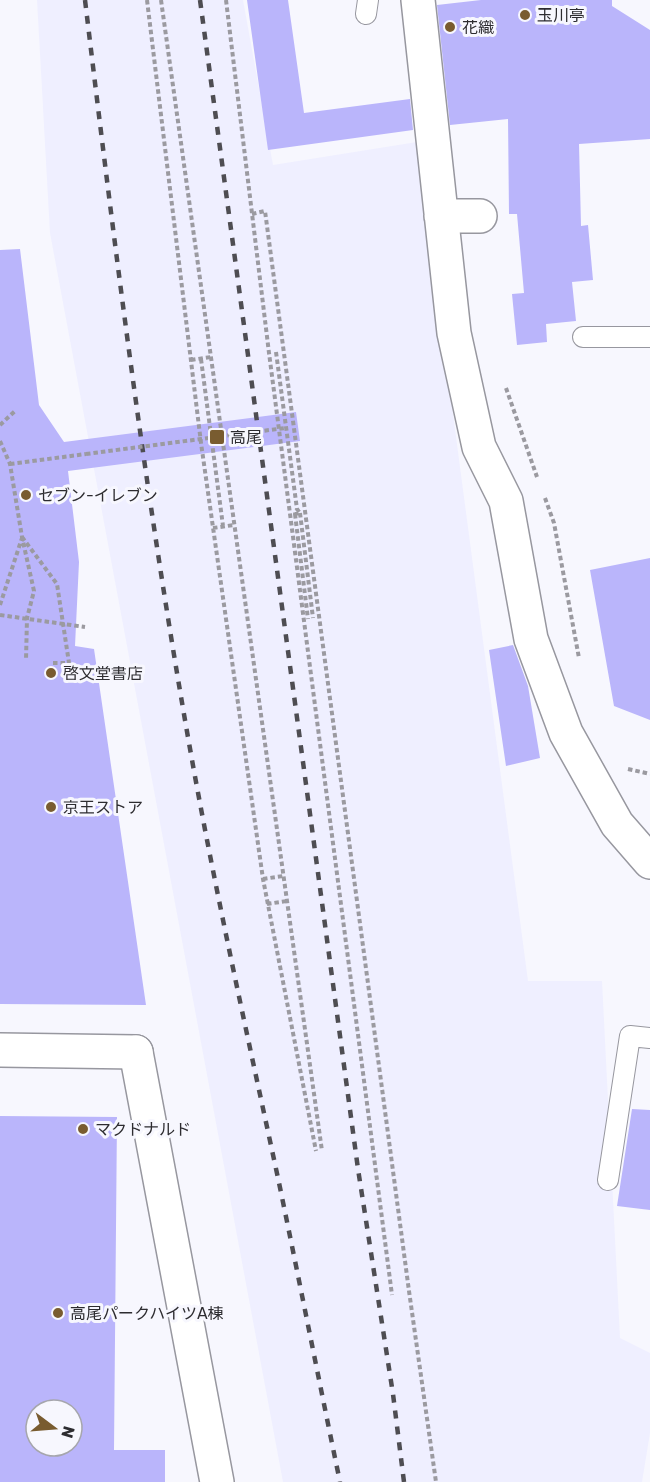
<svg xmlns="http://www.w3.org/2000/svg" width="650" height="1482" font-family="Rubik,'Noto Sans JP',sans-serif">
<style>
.built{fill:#efefff}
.building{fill:#bab5fb;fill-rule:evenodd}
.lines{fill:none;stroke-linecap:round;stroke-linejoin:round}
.lane-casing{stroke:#97979f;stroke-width:22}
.street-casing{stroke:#97979f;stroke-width:36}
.secondary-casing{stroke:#97979f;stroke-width:36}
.path{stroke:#9b9aa0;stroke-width:4;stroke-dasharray:4.5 3;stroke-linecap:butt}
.lane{stroke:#fff;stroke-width:20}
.street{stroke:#fff;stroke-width:33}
.secondary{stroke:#fff;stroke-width:33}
.rail{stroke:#4e4d52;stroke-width:4.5;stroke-dasharray:8 8;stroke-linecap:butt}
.path-bridge{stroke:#9b9aa0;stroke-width:4;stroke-dasharray:4.5 3;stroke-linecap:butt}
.poi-dot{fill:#795c30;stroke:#f7f7fe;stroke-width:2}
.labels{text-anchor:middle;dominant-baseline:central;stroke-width:6;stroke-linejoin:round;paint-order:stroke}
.poi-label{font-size:16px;fill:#2d2c30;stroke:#f7f7fe;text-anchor:start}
</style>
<rect width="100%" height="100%" fill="#f7f7fe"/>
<path class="built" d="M37,0H243L273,165L417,142L528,981H602L620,1338L650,1353V1433L642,1482H283L50,233Z"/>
<path class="building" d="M247,0H288L304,113L410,99L413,130L268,150Z
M481,0H612V6L650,30V139L579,144L581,226L588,225L593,280L572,282L576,321L546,324L547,342L517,345L512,294L524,293L517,214H509L508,119L450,125L437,5Z
M20,249L39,405L64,442L296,412L300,441L68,471L79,562L75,646L94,649L146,1005L0,1004V250Z
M650,558V720L614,706L590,570Z
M513,645L528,686L540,758L506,766L489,650Z
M632,1109L650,1110V1210L617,1206Z
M0,1116L117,1117L114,1450H165V1482H0ZM36,1410H72V1446H36Z"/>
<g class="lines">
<g class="lane-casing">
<path id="lane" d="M366,14L368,0
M583,337H650
M608,1180L630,1036L650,1038"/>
</g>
<g class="street-casing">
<path id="street" d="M418,0L454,333L479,447L506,501L531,639L566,733L617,824L650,862
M441,216H480
M136,1052L217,1482"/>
</g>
<g class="secondary-casing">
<path id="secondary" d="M0,1050L136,1052"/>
</g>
<path class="path" d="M147,0L201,443L263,879L316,1151
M161,0L322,1151
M226,0L269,353L392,1295
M252,214L265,211L409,1291L436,1482
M276,352L297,509L300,513L295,514L297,509
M201,359L223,526
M191,360L211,357
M506,388L537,477
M0,425L15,411
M0,441L10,464L22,537L34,591L27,618L26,660
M10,464L86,454
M545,498L554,523L579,658
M300,513L313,618
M295,514L308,619
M213,528L234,525
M0,605L22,538
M0,615L85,627
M628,769L650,774
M263,879L283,876
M267,904L287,901"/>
<use href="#lane" class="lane"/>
<use href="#street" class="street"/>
<use href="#secondary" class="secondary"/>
<path class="rail" d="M85,0C116,258 148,516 194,771C219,908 249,1043 278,1178C299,1279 319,1381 340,1482
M200,0L358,1169L393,1394L404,1482"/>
<path class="path-bridge" d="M86,454L285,428
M22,537L57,584L69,663H52"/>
</g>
<g class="poi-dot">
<circle cx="525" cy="15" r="6"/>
<circle cx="450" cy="27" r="6"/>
<rect x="209" y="429" width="16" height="16" rx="3"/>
<circle cx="26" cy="495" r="6"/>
<circle cx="51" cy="673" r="6"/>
<circle cx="51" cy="807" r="6"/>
<circle cx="83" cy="1129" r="6"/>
<circle cx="58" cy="1313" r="6"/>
</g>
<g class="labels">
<g class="poi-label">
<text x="537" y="15">玉川亭</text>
<text x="462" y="27">花織</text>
<text x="230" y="437">高尾</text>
<text x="38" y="495">セブン-イレブン</text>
<text x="63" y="673">啓文堂書店</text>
<text x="63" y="807">京王ストア</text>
<text x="95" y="1129">マクドナルド</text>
<text x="70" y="1313">高尾パークハイツA棟</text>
</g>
</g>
<g transform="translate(54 1428) rotate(106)"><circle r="28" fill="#f7f7fe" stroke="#a6a6ac" stroke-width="1.5"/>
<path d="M0-4.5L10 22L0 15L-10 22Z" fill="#795c30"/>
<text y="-9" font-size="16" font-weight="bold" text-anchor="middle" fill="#2d2c30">N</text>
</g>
</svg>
